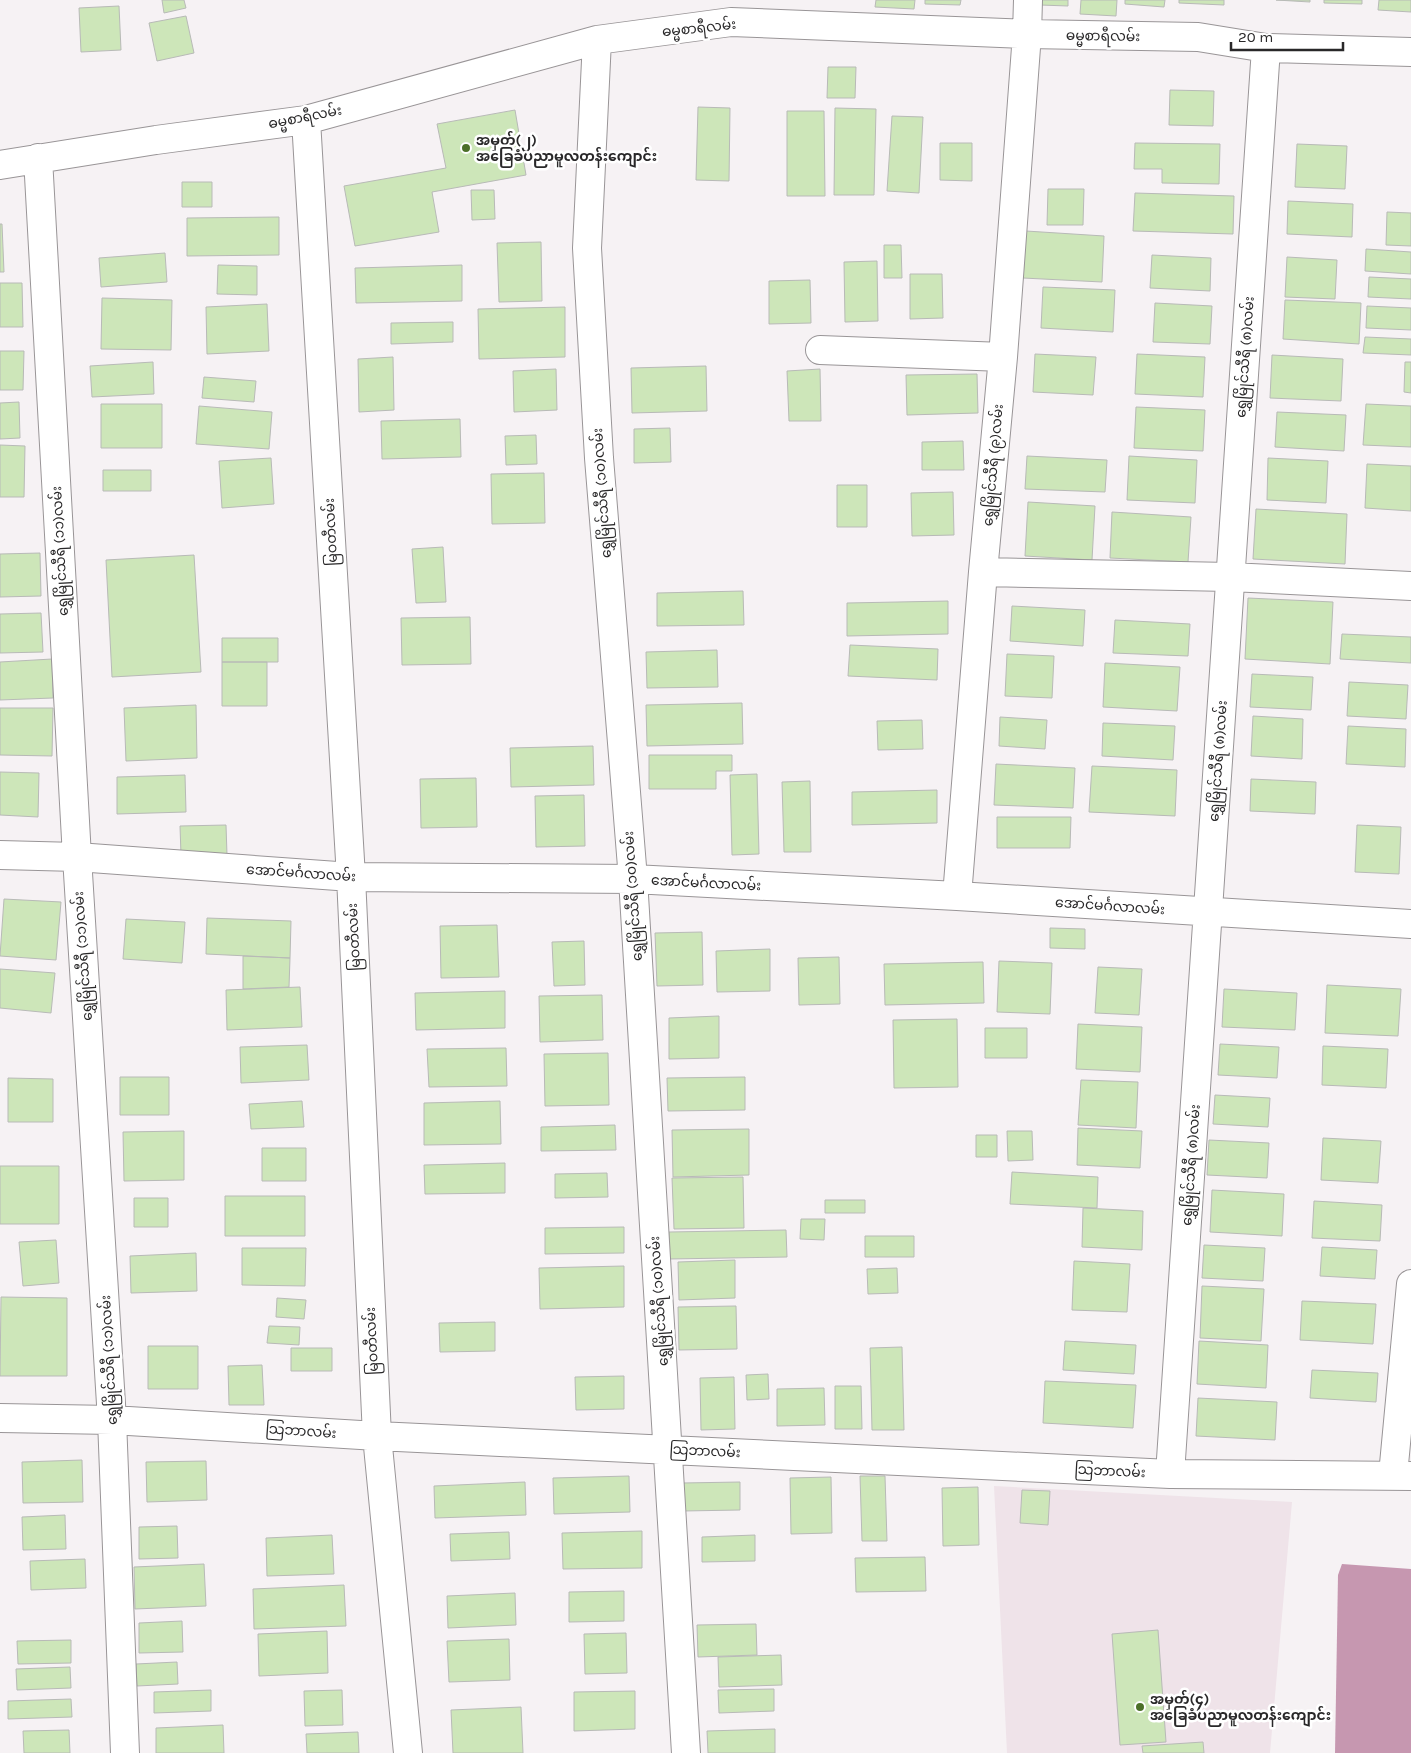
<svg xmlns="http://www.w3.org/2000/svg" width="1411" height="1753" font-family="Karla,'Noto Sans Myanmar',sans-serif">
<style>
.built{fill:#efe3e9}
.water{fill:#c697b0}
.building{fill:#cde6b9;stroke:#b8bab7}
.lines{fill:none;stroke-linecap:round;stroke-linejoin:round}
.minor-casing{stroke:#999597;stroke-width:30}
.minor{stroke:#fff;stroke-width:28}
.poi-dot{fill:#4c7029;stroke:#fff;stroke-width:2}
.labels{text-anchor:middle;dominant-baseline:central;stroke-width:5;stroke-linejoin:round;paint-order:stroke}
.street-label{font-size:14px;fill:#292829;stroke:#fff}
.poi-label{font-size:14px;font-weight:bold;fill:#292829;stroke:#fff;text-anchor:start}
</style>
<rect width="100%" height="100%" fill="#f6f2f4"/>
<path class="built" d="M994,1486L1292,1502L1270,1753H1007Z"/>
<path class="water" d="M1342,1564L1411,1569V1753H1335L1338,1575Z"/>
<path class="building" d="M162,0H184L186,8L164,13Z
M876,0H915L914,9L875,7Z
M925,0H961L960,5L925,4Z
M1041,0H1068V6L1040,5Z
M1081,0H1117L1116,16L1080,14Z
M1125,0H1165L1164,7L1125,4Z
M1179,0H1224V5L1179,3Z
M1276,0H1310V2Z
M1324,0H1362V4L1324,3Z
M1379,0H1411V12L1378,10Z
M119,6L121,50L81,52L79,8Z
M186,16L194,53L157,61L149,23Z
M828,67H856L855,98H827Z
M1170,90L1214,91L1213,126L1169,125Z
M698,107L730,108L729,181L696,180Z
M835,108L876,109L874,195H834Z
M515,110L526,175L432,192L439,232L355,246L344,186L446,168L437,124Z
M787,111H824L825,196H787Z
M892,116L923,117L919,193L887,191Z
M940,143H972V181L940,180Z
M1135,143L1220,144L1219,184L1162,183V169H1134Z
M1297,144L1347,146L1345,189L1295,187Z
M182,182H212V207H182Z
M1048,189H1084L1083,225H1047Z
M471,190H494L495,219L472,220Z
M1135,193L1234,196L1233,234L1133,231Z
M1288,201L1353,204L1352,237L1287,234Z
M1387,212L1411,213V246L1386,245Z
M279,217V255L187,256V218Z
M0,224H2L4,272H0Z
M1026,231L1104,236L1102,282L1023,278Z
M541,242L542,301L499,302L497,243Z
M884,245H901L902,278H884Z
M1366,249L1411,252V274L1365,271Z
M165,253L167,282L101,287L99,258Z
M1152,255L1211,258L1210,291L1150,288Z
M1287,257L1337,260L1335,299L1285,297Z
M877,261L878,321L845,322L844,262Z
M218,265L257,266V295L217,294Z
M462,265V301L356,303L355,268Z
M910,274H942L943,318L910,319Z
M1369,277L1411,279V299L1368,297Z
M810,280L811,323L769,324V281Z
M0,283H22L23,327H0Z
M1043,287L1115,290L1113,332L1041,328Z
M102,298L172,300L171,350L101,349Z
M1285,300L1361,303L1359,344L1283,339Z
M1155,303L1212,306L1210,344L1153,342Z
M267,304L269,351L207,354L206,307Z
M1367,306L1411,308V330L1366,328Z
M565,307V357L479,359L478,309Z
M453,322V342L391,344V323Z
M1365,337L1411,339V355L1363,353Z
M0,351H24L23,390H0Z
M1035,354L1096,357L1093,395L1033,392Z
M1137,354L1205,357L1203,397L1135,394Z
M1272,355L1343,359L1341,401L1270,398Z
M393,357L394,410L359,412L358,359Z
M153,362L154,394L92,397L90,366Z
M1405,362H1411V393L1404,392Z
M706,366L707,411L632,413L631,368Z
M556,369L557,410L514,412L513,371Z
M820,369L821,421H789L787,371Z
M977,374L978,413L907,415L906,375Z
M204,377L256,381L254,402L202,398Z
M19,402L20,438L0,439V403Z
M101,404H162V448H101Z
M1366,404L1411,406V447L1363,445Z
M199,406L272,412L269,449L196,444Z
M1136,407L1205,410L1203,451L1134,448Z
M1277,412L1346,415L1344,451L1275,447Z
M460,419L461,457L382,459L381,421Z
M670,428L671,462L634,463V429Z
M536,435L537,464L506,465L505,436Z
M963,441L964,470H922V442Z
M0,445L25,446L24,497H0Z
M1027,456L1107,460L1105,492L1025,489Z
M1129,456L1197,460L1195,503L1127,500Z
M271,458L274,504L222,508L219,461Z
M1268,458L1328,461L1326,503L1267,500Z
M1367,464L1411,466V511L1365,508Z
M103,470H151V491H103Z
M544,473L545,523L492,524L491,474Z
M837,485H867V527H837Z
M953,492L954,535L912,536L911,493Z
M1028,502L1095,506L1092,560L1025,556Z
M1256,509L1347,514L1345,564L1253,559Z
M1112,512L1191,517L1188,562L1110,558Z
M443,547L446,602L416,603L412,549Z
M40,553L41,596L0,597V554Z
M194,555L201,672L112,677L106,560Z
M743,591L744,625L657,626V593Z
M1248,598L1333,602L1330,664L1245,659Z
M948,601V634L847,636V603Z
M1012,606L1085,610L1083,646L1010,641Z
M41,613L43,652L0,653V614Z
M470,617L471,664L402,665L401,618Z
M1115,620L1190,624L1188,656L1113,653Z
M1342,634L1411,637V663L1340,659Z
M222,638H278V662H222Z
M850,645L938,649L937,680L848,676Z
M717,650L718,687L647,688L646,652Z
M1007,654L1054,656L1052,698L1005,696Z
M52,659L53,698L0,700V662Z
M222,662H267V706H222Z
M1105,663L1180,667L1177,711L1103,707Z
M1252,674L1313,677L1311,710L1250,707Z
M1349,682L1408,685L1406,719L1347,716Z
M742,703L743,744L647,746L646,705Z
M196,705L197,758L126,761L124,708Z
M0,708H53L52,756L0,755Z
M1253,716L1303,719L1302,759L1251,756Z
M1000,717L1047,720L1045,749L999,746Z
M922,720L923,749L878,750L877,721Z
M1103,723L1175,726L1173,760L1102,756Z
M1348,726L1406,729L1405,767L1346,764Z
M593,746L594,785L511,787L510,748Z
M649,755H732V771H716V789H649Z
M996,764L1075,768L1073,808L994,805Z
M1092,766L1177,770L1175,816L1089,812Z
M0,772L39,773L38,817L0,815Z
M757,774L759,854L732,855L730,775Z
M185,775L186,812L117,814V777Z
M476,778L477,827L421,828L420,779Z
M1251,779L1316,782L1315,814L1250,811Z
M810,781L811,852H784L782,782Z
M937,790V823L852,825V792Z
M584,795L585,846L536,847L535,796Z
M997,817H1071L1070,848H997Z
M226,825L227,855H181L180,826Z
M1357,825L1401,827L1399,874L1355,872Z
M4,899L61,902L56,960L0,956Z
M207,918L291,921L290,958L206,954Z
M126,919L185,922L182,963L123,959Z
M497,925L499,977L441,978L440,926Z
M1050,928L1085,929V949L1050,948Z
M702,932L703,985L657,986L655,933Z
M584,941L585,985L554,986L552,942Z
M770,949V991L717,992L716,951Z
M243,956L290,958L289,987L243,989Z
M839,957L840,1004L799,1005L798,958Z
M999,961L1052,963L1050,1014L997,1012Z
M983,962L984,1003L885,1005L884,964Z
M1098,967L1142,969L1139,1015L1095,1013Z
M0,969L55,973L51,1013L0,1008Z
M1327,985L1401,989L1398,1036L1325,1033Z
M300,987L302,1027L227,1030L226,990Z
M1224,989L1297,993L1295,1030L1222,1027Z
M505,991V1028L416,1030L415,993Z
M602,995L603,1040L540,1042L539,996Z
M719,1016V1058L669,1059V1018Z
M957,1019L958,1087L894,1088L893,1020Z
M1078,1024L1142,1027L1140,1072L1076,1069Z
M985,1028H1027V1058H985Z
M1220,1044L1279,1047L1277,1078L1218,1075Z
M307,1045L309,1080L241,1083L240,1047Z
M1323,1046L1388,1049L1386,1088L1322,1085Z
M506,1048L507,1086L429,1087L427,1049Z
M608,1053L609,1105L545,1106L544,1054Z
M120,1077H169V1115H120Z
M745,1077V1110L668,1111L667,1078Z
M8,1078L53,1079V1122H8Z
M1081,1080L1138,1082L1136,1128L1078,1125Z
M1215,1095L1270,1098L1268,1127L1213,1124Z
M302,1101L304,1127L251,1129L249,1104Z
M500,1101L501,1144L424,1145V1103Z
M615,1125L616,1150L541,1151V1127Z
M1078,1128L1142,1131L1140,1168L1077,1165Z
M749,1129V1175L673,1177L672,1130Z
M184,1131V1180L124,1181L123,1132Z
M1007,1131H1032L1033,1160L1008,1161Z
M976,1135H997V1157H976Z
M1323,1138L1381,1141L1378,1183L1321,1180Z
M1209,1140L1269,1143L1267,1178L1207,1175Z
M262,1148H306V1181H262Z
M505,1163V1193L425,1194L424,1165Z
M0,1166H59V1224H0Z
M1012,1172L1098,1177L1097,1208L1010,1204Z
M607,1173L608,1197L555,1198V1174Z
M743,1177L744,1228L674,1229L672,1178Z
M1212,1190L1284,1194L1282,1236L1210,1232Z
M225,1196H305V1236H225Z
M134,1198H168V1227H134Z
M825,1200H865V1213H825Z
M1314,1201L1382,1205L1380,1241L1312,1238Z
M1083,1208L1143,1211L1142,1250L1082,1247Z
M801,1219H825L824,1240L800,1239Z
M624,1227V1253L545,1254V1228Z
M786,1230L787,1257L669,1259V1232Z
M865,1236H914V1257H865Z
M56,1240L59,1283L23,1286L19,1242Z
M1204,1245L1265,1248L1263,1281L1202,1278Z
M1322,1247L1377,1250L1375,1279L1320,1276Z
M242,1248H306L305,1286L242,1285Z
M196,1253L197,1291L131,1293L130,1256Z
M735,1260V1298L679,1300L678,1262Z
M1074,1261L1130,1264L1127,1312L1072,1310Z
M624,1266V1307L540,1309L539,1268Z
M897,1268L898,1293L868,1294L867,1269Z
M1202,1286L1264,1289L1261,1341L1200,1338Z
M1,1297L67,1298V1376H0Z
M277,1298L306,1300L304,1319L276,1317Z
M1302,1301L1376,1304L1373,1344L1300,1340Z
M736,1306L737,1349L679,1350L678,1307Z
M495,1322V1351L440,1352L439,1323Z
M269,1326L300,1327L299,1345L267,1343Z
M1065,1341L1136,1345L1134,1374L1063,1370Z
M1199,1341L1268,1345L1266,1388L1197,1384Z
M148,1346H198V1389H148Z
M902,1347L904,1430H872L870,1348Z
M291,1348H332V1371H291Z
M262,1365L264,1405H229L228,1366Z
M1312,1370L1378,1373L1376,1402L1310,1398Z
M768,1374L769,1399L747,1400L746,1375Z
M624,1376V1409L576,1410L575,1377Z
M734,1377L735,1429L701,1430L700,1378Z
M1045,1381L1136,1385L1133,1428L1043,1423Z
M835,1386H861L862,1429H835Z
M824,1388L825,1425L777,1426V1389Z
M1198,1398L1277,1402L1275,1440L1196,1436Z
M82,1460L83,1502L23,1503L22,1462Z
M206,1461L207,1500L147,1502L146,1462Z
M629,1476L630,1512L554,1514L553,1478Z
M860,1476H885L887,1541H862Z
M831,1477L832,1533L791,1534L790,1478Z
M525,1482L526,1515L435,1518L434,1486Z
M740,1482V1510L683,1511L682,1483Z
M978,1487L979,1545L943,1546L942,1488Z
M1022,1490L1050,1491L1048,1525L1020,1523Z
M65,1515L66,1549L23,1550L22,1517Z
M177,1526L178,1558L139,1559V1527Z
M642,1531V1568L563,1569L562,1533Z
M509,1532L510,1559L451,1561L450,1534Z
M332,1535L334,1574L267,1576L266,1538Z
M755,1535V1561L702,1562V1537Z
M925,1557L926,1591L856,1592L855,1558Z
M85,1559L86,1588L31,1590L30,1561Z
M204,1564L206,1606L135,1609L134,1567Z
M344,1585L346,1626L254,1629L253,1589Z
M624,1591V1621L569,1622V1592Z
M515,1593L516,1625L448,1628L447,1596Z
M182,1621L183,1652L139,1653V1623Z
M756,1624L757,1655L698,1657L697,1625Z
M1158,1630L1166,1742L1120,1745L1112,1634Z
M327,1631L328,1673L259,1676L258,1634Z
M626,1633L627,1673L585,1674L584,1634Z
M509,1639L510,1680L449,1682L447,1641Z
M71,1640V1663L18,1664L17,1641Z
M781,1655L782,1685L719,1687L718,1657Z
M177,1662L178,1684L137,1686L136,1664Z
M70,1667L71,1688L17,1690L16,1669Z
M774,1689V1711L719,1713L718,1690Z
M211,1690V1711L154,1713V1692Z
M342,1690L343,1725L305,1726L304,1691Z
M635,1691V1729L574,1731V1692Z
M71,1699L72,1717L8,1719V1701Z
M521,1707L523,1753H453L451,1710Z
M223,1725L224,1753H156V1728Z
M775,1729V1753H708L707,1731Z
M69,1730L70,1753H24L23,1731Z
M358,1732L359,1753H307L306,1734Z
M1203,1742L1204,1753H1143L1142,1746Z"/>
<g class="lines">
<g class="minor-casing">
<path id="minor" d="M597,40L587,248L599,458L633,879L686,1753
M306,120L351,877L377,1436L408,1753
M38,158L77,857L112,1420L125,1753
M0,165L156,140L306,120L597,40L731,22L1027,34L1198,37L1266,48L1411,52
M820,350L1003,357
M983,572L1230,577L1411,586
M0,855L77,857L351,877L633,879L957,896L1411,924
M957,896L983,572L1003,357L1027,34L1028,0
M0,1418L112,1420L377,1436L1170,1474L1411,1476
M1170,1474L1266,48
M1393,1475L1411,1284"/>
</g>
<use href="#minor" class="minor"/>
</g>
<g class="poi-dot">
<circle cx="466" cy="148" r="5"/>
<circle cx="1140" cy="1707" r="5"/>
</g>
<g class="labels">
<g class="street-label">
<text transform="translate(699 28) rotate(-6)">ဓမ္မစာရီလမ်း</text>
<text transform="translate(1103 36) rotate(1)">ဓမ္မစာရီလမ်း</text>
<text transform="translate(305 117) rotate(-11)">ဓမ္မစာရီလမ်း</text>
<text transform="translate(1245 357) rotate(-86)">ရွှေမြိုင်သီရီ (၈)လမ်း</text>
<text transform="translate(993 465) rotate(-85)">ရွှေမြိုင်သီရီ (၉)လမ်း</text>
<text transform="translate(602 493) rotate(-94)">ရွှေမြိုင်သီရီ (၁၀)လမ်း</text>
<text transform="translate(331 532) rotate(-93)">မြဝတီလမ်း</text>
<text transform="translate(60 551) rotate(-93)">ရွှေမြိုင်သီရီ (၁၁)လမ်း</text>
<text transform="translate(1218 761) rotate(-86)">ရွှေမြိုင်သီရီ (၈)လမ်း</text>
<text transform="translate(301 873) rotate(4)">အောင်မင်္ဂလာလမ်း</text>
<text transform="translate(706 883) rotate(3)">အောင်မင်္ဂလာလမ်း</text>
<text transform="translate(633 896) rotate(-94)">ရွှေမြိုင်သီရီ (၁၀)လမ်း</text>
<text transform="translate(1110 906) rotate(4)">အောင်မင်္ဂလာလမ်း</text>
<text transform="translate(354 937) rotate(-93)">မြဝတီလမ်း</text>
<text transform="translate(83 956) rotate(-94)">ရွှေမြိုင်သီရီ (၁၁)လမ်း</text>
<text transform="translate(1191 1165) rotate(-86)">ရွှေမြိုင်သီရီ (၈)လမ်း</text>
<text transform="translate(659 1301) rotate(-94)">ရွှေမြိုင်သီရီ (၁၀)လမ်း</text>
<text transform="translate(372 1341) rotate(-93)">မြဝတီလမ်း</text>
<text transform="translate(109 1360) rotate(-93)">ရွှေမြိုင်သီရီ (၁၁)လမ်း</text>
<text transform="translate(301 1431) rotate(4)">သြဘာလမ်း</text>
<text transform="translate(705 1451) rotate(3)">သြဘာလမ်း</text>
<text transform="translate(1110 1471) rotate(3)">သြဘာလမ်း</text>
</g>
<g class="poi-label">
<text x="476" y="140">အမှတ်(၂)<tspan x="476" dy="16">အခြေခံပညာမူလတန်းကျောင်း</tspan></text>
<text x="1150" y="1699">အမှတ်(၄)<tspan x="1150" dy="16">အခြေခံပညာမူလတန်းကျောင်း</tspan></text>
</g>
</g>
<path d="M1231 42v8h112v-8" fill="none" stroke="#292829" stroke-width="2.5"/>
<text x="1238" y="42" font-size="15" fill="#292829" stroke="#ffffff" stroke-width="4" paint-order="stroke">20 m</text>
</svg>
